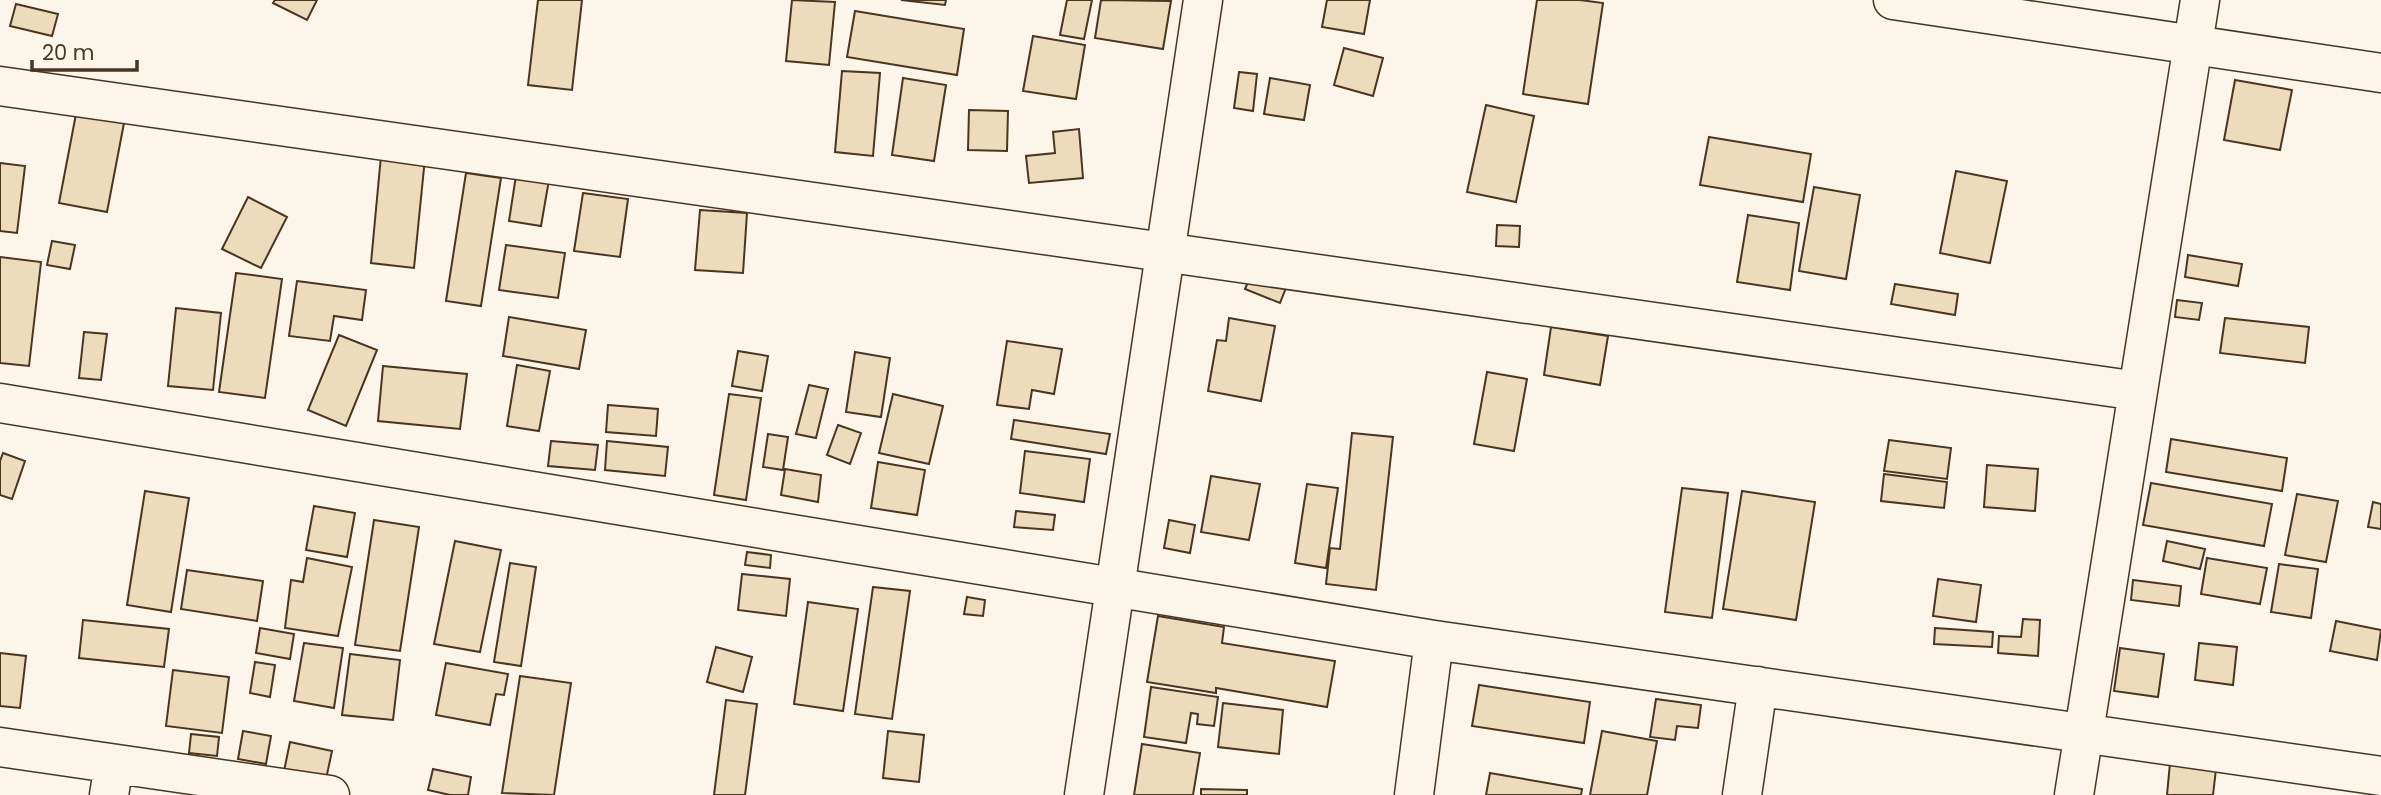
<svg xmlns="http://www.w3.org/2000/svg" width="2381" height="795" font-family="Poppins,sans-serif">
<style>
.building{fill:#ecdcbc;stroke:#4a3520;stroke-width:2}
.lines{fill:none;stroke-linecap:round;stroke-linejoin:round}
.minor-casing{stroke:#4a3520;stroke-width:41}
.minor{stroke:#fbf6e9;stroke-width:38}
</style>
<rect width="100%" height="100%" fill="#fbf6e9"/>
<path class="building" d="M275,0H317L307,20L273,3Z
M538,0H582L572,90L528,85Z
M792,0L835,2L829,65L786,61Z
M901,0H946L945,5Z
M1067,0H1092L1084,39L1060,35Z
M1101,0L1171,1L1163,49L1095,38Z
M1327,0H1370L1364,34L1322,27Z
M1537,0H1580L1603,3L1588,104L1523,94Z
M16,4L58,14L52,36L10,26Z
M855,11L964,29L957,75L847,57Z
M1033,36L1085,45L1076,99L1023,91Z
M1344,48L1383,58L1373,96L1334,85Z
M842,71L880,73L873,156L835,152Z
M1239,72L1257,74L1253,111L1234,108Z
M903,78L946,85L934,161L892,155Z
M1270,78L1310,85L1304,120L1264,114Z
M2235,80L2292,90L2280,150L2224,140Z
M1486,105L1534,116L1516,202L1467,192Z
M969,110L1008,111L1007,151L968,150Z
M76,114L124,123L107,212L59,203Z
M1079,129L1083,178L1029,183L1026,156L1055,153L1053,132Z
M1709,137L1811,154L1803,202L1700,185Z
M382,145L426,148L414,268L371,263Z
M0,163L25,166L17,233L0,231Z
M517,169L550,174L541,226L509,221Z
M1956,171L2007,181L1990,263L1940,253Z
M466,173L501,178L481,306L446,301Z
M1814,187L1860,195L1846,279L1799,271Z
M583,193L628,199L620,257L574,251Z
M248,197L287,217L261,268L222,249Z
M700,210L747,213L743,273L695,270Z
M1748,215L1799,223L1790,290L1737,282Z
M1497,225L1520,226L1519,247L1496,246Z
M52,241L75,245L70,269L47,265Z
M506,245L565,253L558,298L499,290Z
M1261,251L1295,265L1280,303L1245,289Z
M2188,255L2242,264L2238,286L2185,277Z
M0,257L41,262L29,366L0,363Z
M236,273L282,279L265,398L219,392Z
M297,281L366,290L362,320L334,316L330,341L289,336Z
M1895,284L1958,294L1955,315L1891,304Z
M2177,300L2202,303L2199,320L2175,317Z
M176,308L221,313L213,390L168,386Z
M509,317L586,330L579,369L503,356Z
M1229,318L1275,326L1261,401L1208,391L1217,340L1226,341Z
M2225,318L2309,327L2305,363L2220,353Z
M1551,327L1608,336L1600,385L1544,375Z
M84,332L107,334L101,380L79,378Z
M339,335L377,350L346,426L308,410Z
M1007,341L1062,349L1054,394L1032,390L1029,409L997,405Z
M738,351L768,356L762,391L732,386Z
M855,352L890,358L881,417L846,412Z
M517,365L550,371L539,431L507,426Z
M383,366L467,374L460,429L378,421Z
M1487,372L1527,379L1514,451L1474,444Z
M809,385L828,389L816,438L796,434Z
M729,394L761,398L746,500L714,495Z
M893,394L943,406L929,464L879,453Z
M608,405L658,409L656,436L606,432Z
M1014,420L1110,434L1106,454L1011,439Z
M838,425L861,433L850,464L827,455Z
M1352,433L1393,437L1376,590L1326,584L1330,548L1340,549Z
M768,434L788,437L783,470L763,467Z
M2171,439L2287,458L2282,491L2166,472Z
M1889,440L1951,448L1947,479L1884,471Z
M551,441L598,445L595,470L548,466Z
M607,441L668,447L665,476L605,470Z
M1025,451L1090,459L1084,502L1020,493Z
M3,453L25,461L12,499L0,495V461Z
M878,462L925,470L917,515L871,508Z
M1987,465L2038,469L2035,511L1984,507Z
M785,469L821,475L818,502L781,495Z
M1884,474L1947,482L1944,508L1881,501Z
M1211,476L1260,484L1249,540L1201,532Z
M2151,483L2272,504L2264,546L2143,525Z
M1307,484L1338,488L1326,568L1295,563Z
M1682,488L1728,493L1712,618L1665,612Z
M145,491L189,498L171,612L127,605Z
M1742,491L1815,502L1796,620L1723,609Z
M2297,494L2338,501L2326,562L2285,555Z
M2373,502L2381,504V529L2368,527Z
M314,506L355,513L347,557L306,550Z
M1016,511L1055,515L1053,530L1014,527Z
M374,520L419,527L400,651L355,645Z
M1169,520L1195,525L1190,553L1164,548Z
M455,541L501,550L480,652L434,644Z
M2167,541L2205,549L2200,569L2163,561Z
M747,552L771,555L770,568L745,565Z
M307,558L352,567L338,636L285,628L291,580L303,582Z
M2207,558L2267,568L2260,604L2201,594Z
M510,563L536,567L521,666L494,662Z
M2279,564L2318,569L2311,618L2271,612Z
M187,570L263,581L257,621L181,609Z
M742,574L790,579L786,616L738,610Z
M1938,579L1981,585L1976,622L1933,616Z
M2133,580L2181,586L2179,606L2131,600Z
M873,587L910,591L892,719L855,714Z
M967,597L985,600L983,616L964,614Z
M808,602L858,609L843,711L794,704Z
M1158,616L1224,627L1222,643L1335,661L1327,707L1216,688V693L1147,682Z
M2023,619L2040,620L2038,656L1998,653L1999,636L2021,637Z
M83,620L169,629L164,667L79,658Z
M2336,621L2381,630L2377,660L2330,651Z
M260,628L294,634L290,659L256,653Z
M1935,628L1993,632L1992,647L1934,644Z
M304,643L343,648L334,708L294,701Z
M2199,643L2237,647L2233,685L2195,680Z
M716,647L752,657L743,692L707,682Z
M2120,648L2164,654L2158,697L2114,691Z
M0,653L26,656L20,708L0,706Z
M350,654L400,660L393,720L342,715Z
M255,662L275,665L270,697L250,693Z
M446,663L508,674L504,695L496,694L490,725L436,715Z
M173,670L229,677L222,733L166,726Z
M520,676L571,683L554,795L502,793Z
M1479,685L1590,702L1584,743L1472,726Z
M1151,687L1218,697L1214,726L1197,724L1198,714L1191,713L1186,743L1144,737Z
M1656,699L1701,705L1698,728L1677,726L1675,740L1650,737Z
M726,700L757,704L745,795H714Z
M1223,703L1283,710L1279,754L1218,747Z
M243,731L271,736L266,764L238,759Z
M888,731L924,735L919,782L883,778Z
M1602,731L1657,741L1647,795H1590Z
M191,734L219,737L217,756L189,753Z
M290,742L332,751L325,784L283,776Z
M1142,744L1200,753L1193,795H1134Z
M2170,763L2216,769L2213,795H2167Z
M433,769L471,777L468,795H450L428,790Z
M1490,773L1582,789L1581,795H1486Z
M1201,789L1247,790V795H1201Z"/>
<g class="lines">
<g class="minor-casing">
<path id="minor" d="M1893,0L2381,73
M0,86L2138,391
M0,403L1434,640L2381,776
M0,747L330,795
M109,795L114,764
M1084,795L1203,0
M1414,795L1434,640
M1742,795L1758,686
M2074,795L2200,0"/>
</g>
<use href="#minor" class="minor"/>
</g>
<path d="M32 60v10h105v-10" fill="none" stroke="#4a3520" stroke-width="3.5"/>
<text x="42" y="60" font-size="21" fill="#4a3520" stroke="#fbf6e9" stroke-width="5" paint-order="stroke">20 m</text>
</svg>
